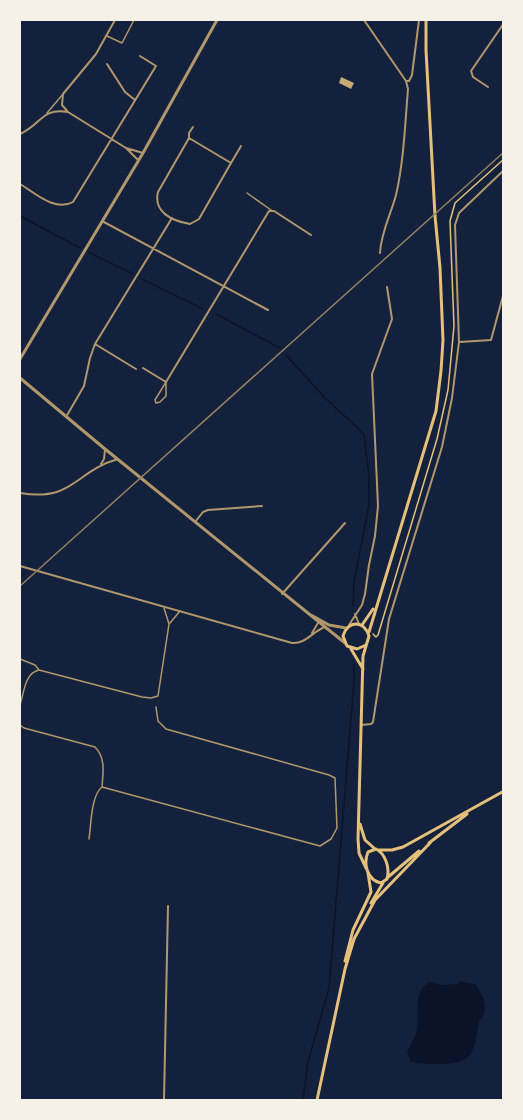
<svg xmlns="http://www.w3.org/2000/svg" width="523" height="1120" font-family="'Source Serif 4',serif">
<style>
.water{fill:#0b132b}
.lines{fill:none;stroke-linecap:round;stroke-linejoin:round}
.stream{stroke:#0b132b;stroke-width:1.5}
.building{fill:#c6a872}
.path{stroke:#e5c07b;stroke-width:1.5}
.service{stroke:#b1986c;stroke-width:1.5}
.minor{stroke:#b1986c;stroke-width:2}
.tertiary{stroke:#b1986c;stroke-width:3}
.secondary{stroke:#e5c07b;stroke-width:3}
.rail{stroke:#918062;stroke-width:1.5}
</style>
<rect width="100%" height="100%" fill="#14213d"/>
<path class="water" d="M458,981L475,984C483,996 491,1008 479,1021C474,1050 476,1064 441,1064C431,1064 421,1064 411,1062L407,1052C411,1044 415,1038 417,1030C420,1013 412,993 429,982L442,985L458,984Z"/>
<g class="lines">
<path class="stream" d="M20,216L80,248
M88,252L133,274
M142,279L203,309
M216,314L280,348
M285,354L327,400L358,428L364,435L369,476V505L354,582L353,605
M303,1100L308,1062L329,988L354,682V664"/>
</g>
<path class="building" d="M341,77L354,83L351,89L339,83Z"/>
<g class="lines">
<path class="path" d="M373,634L376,637L378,635L437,439L448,390L454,326L450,221L455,203L504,159"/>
<path class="service" d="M107,36L122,43L134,20
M47,113L63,94
M247,193L271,210
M166,382V396L160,402L156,403L155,400Z
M170,623L180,611
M20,659L35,665L39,670
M20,705C24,692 25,673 39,670L142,697L151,698L158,696L169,624L164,608
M20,725L24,728L95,747C106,758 103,773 102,787C91,795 91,826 89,839
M102,787L320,846L331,839L337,828L335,778L329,775L166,729L158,721L156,707"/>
<path class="minor" d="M364,20L406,81L408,89C405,124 404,160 396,195C391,214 381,232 380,253
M107,64L125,92L135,100
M406,81H409L412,75L419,20
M488,87L473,77L471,71L504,23
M68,112L62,105L63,94L96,54L115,20
M20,134C41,125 42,107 68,112L126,148L143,153
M189,138L231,163L199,219L190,224C172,221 153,212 158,192L189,138V133L193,127
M126,148L138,160
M231,163L241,146
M20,184C35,193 55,212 73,202L156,66L140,56
M102,221L268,310
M460,342L491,340L504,292
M95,344L136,369
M143,368L166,382L269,211H274L311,235
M66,417L84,386L90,358L95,344L172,218
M101,464L104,459L105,450
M20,493C74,502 75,471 118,459
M195,522L203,512L208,510L262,506
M20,566L292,643C306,644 313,631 325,627
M282,594L345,523
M355,614L359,624
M349,625L362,605L365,594L369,565L375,536L378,506L372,374L392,319L387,287
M312,633L318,623
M361,725L371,724L373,722L389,619L442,447L452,398L459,342L455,225L459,213L504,170
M164,1100L168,906"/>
<path class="tertiary" d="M20,359L143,153L217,20
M20,378L105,449L345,643
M311,615L329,625L346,628"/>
<path class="secondary" d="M362,625L373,609
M369,632L436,411L441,371L443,340L440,268L435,216L426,50V20
M366,645L357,649L347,646L343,636C348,620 364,620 369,636L363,656L358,839L359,853L366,868
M351,649L363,669
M360,824L365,840L374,848
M429,843L467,814
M376,849C386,854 390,869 387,879L381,883C367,880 363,864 368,852Z
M378,850H392L403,847L504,791
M387,878L419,851
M371,903L383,883
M345,961L353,930L371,892L368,873
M317,1100L345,969L354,939L375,900L430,843"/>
<path class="rail" d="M20,586L504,152"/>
</g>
<rect width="523" height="1120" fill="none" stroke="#f6f1e7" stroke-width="42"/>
</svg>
